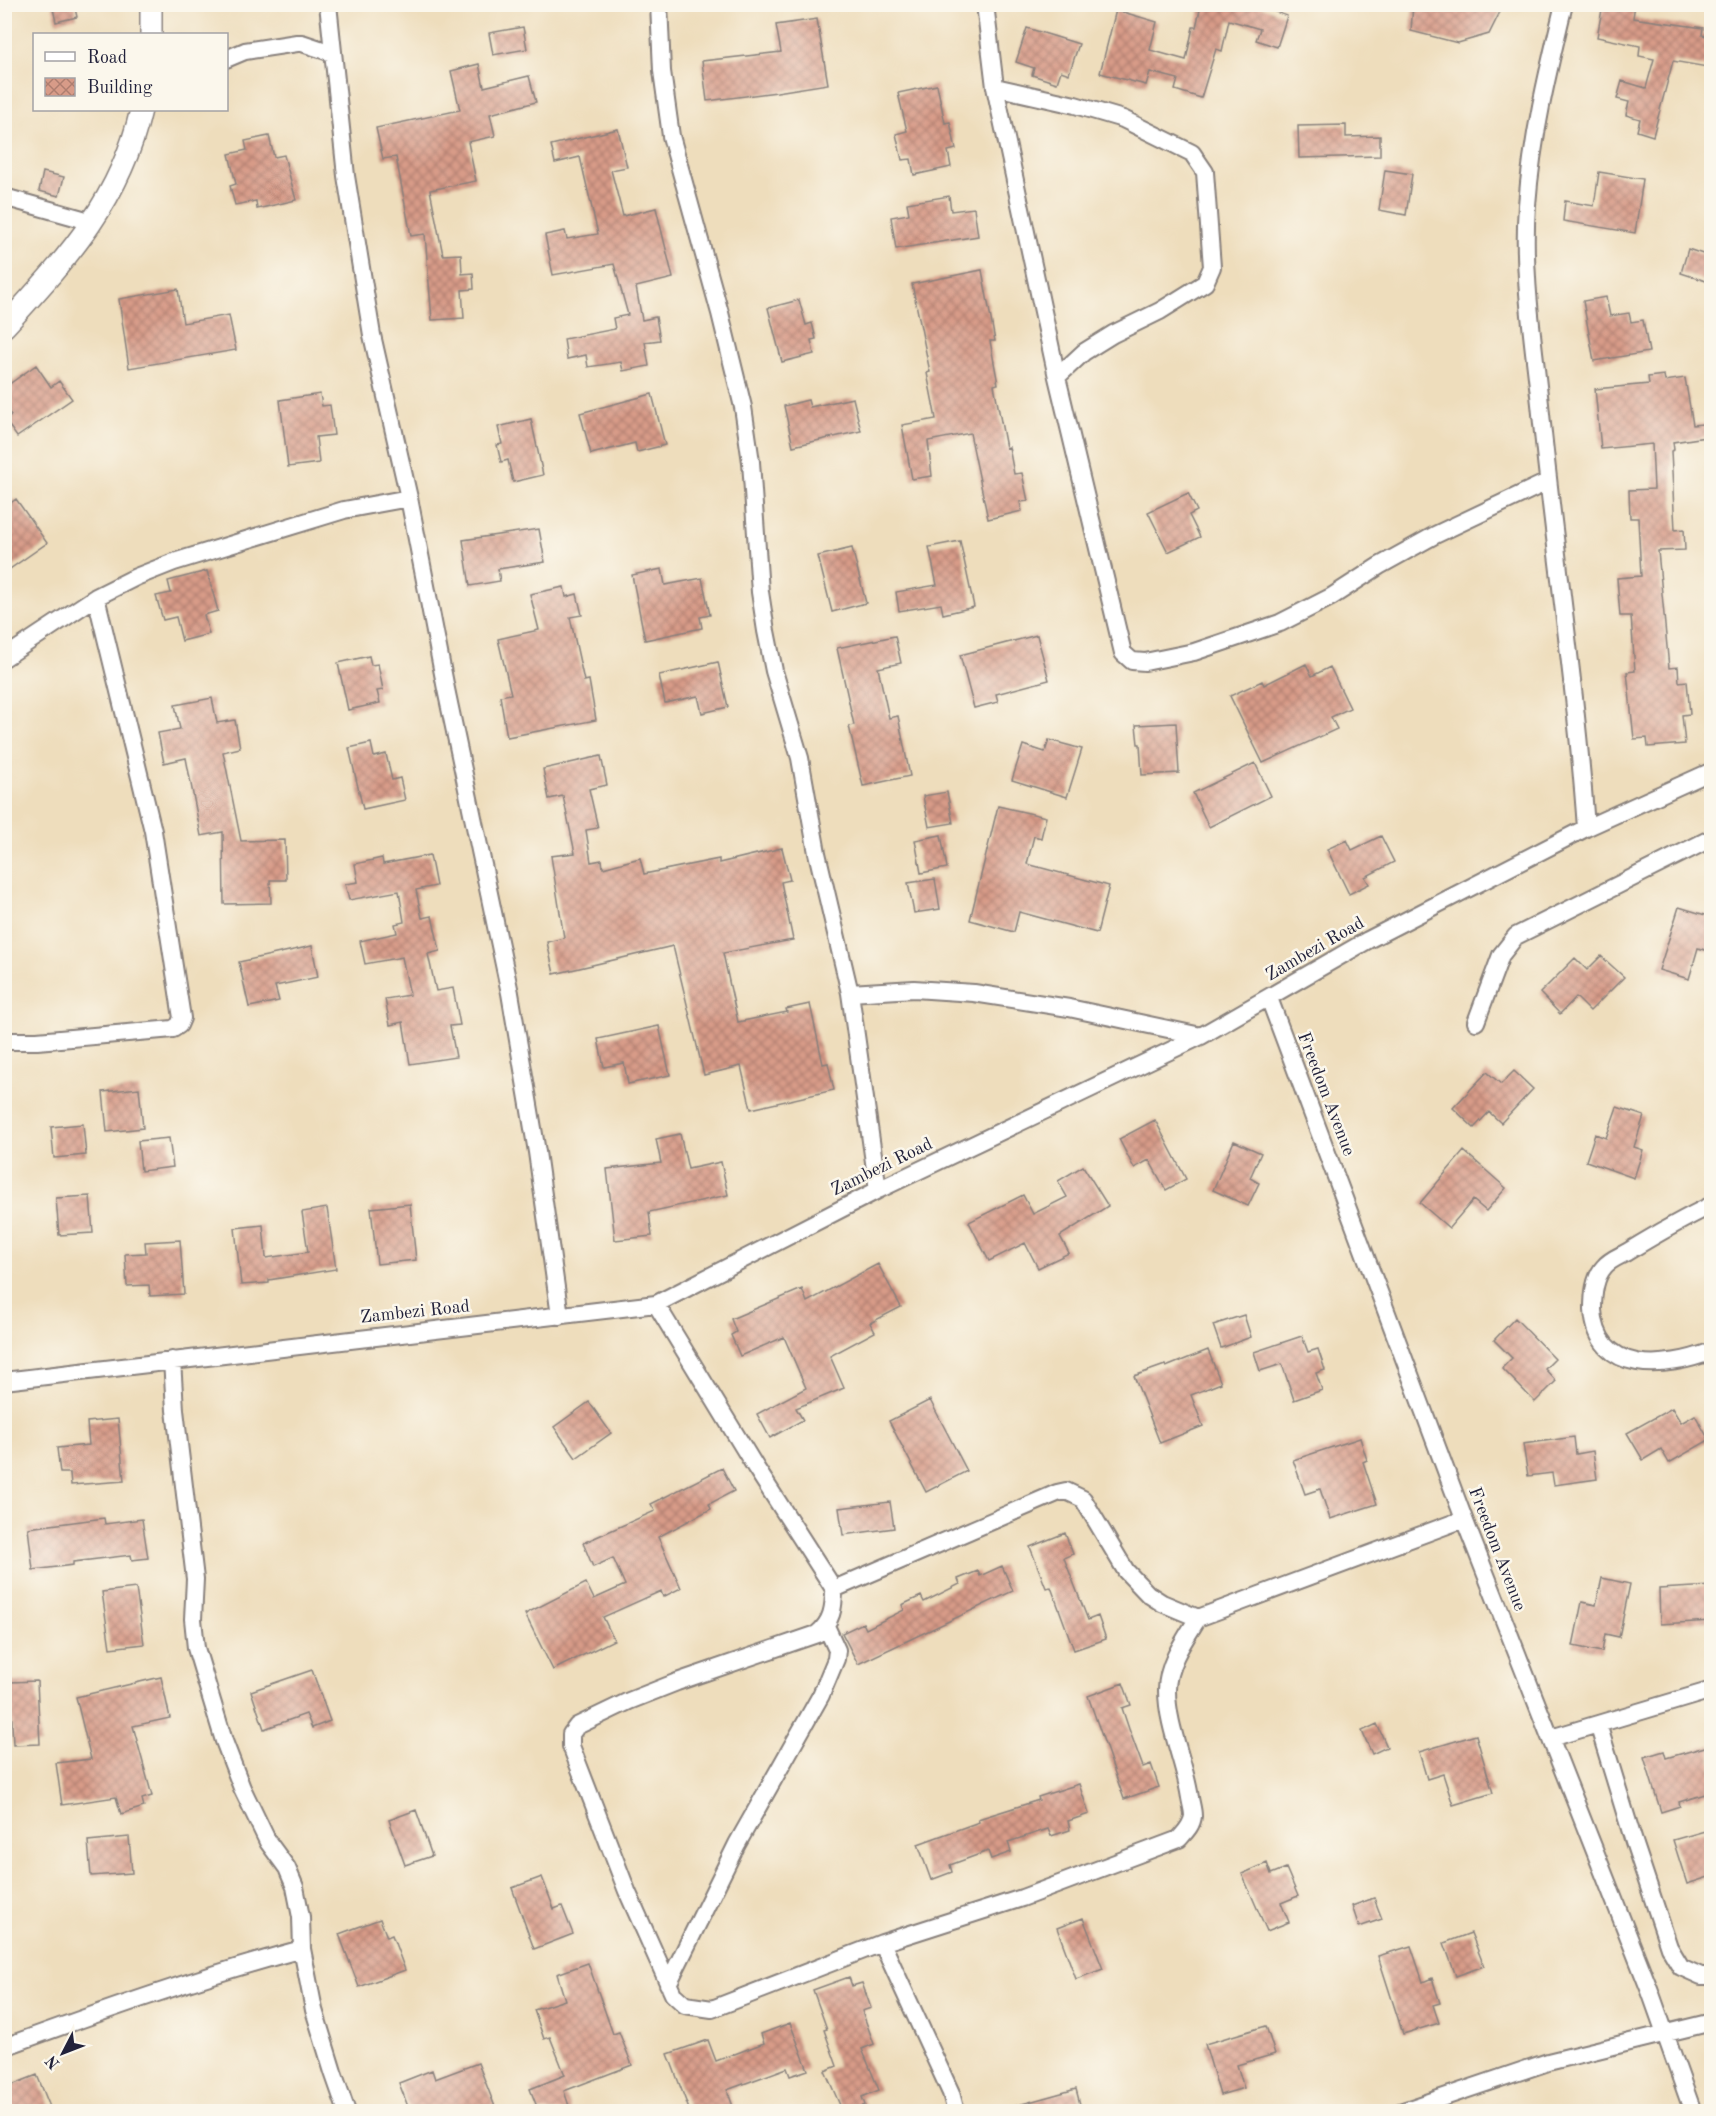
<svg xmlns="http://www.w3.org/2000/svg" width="1716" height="2116" font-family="'Old Standard TT',serif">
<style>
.building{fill:url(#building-cross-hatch)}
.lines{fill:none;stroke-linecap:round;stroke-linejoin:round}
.minor-casing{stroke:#88807c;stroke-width:20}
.tertiary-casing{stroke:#88807c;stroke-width:24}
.minor{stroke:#fff;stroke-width:16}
.tertiary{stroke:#fff;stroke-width:21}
.labels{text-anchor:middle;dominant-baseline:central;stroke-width:5;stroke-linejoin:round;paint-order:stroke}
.street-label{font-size:18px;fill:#22223b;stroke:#fbf7ec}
</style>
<defs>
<pattern id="building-cross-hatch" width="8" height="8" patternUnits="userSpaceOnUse" patternTransform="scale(1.5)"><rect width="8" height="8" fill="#d89b88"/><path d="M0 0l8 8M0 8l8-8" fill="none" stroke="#af7e70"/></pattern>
</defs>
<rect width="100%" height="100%" fill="#fbf7ec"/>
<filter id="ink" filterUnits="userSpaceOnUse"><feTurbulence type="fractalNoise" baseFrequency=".0167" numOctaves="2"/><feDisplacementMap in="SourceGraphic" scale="12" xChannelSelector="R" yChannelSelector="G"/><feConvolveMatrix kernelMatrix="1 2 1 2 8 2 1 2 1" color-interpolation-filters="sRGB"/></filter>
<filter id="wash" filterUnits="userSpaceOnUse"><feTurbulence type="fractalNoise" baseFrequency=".008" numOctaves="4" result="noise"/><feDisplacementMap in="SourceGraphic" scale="24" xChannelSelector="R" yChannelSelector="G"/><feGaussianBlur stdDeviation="1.35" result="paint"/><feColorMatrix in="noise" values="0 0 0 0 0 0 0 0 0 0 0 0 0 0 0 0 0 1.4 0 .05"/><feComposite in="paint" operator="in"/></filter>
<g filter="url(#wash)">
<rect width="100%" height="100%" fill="#eeddbc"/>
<g id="blocks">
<path class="building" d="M52,4H74L77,17L56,22Z
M1192,4H1254L1287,16L1277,47L1256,40L1260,29L1229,20L1222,51L1216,49L1201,98L1175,90L1178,79L1150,72L1146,85L1100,73L1116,10L1157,22L1150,50L1186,60L1193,27H1196L1200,10L1192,8Z
M1413,4H1504L1489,34L1458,43L1411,31Z
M1603,4H1635L1633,18L1703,28L1702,35L1711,37L1707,67L1673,61L1653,136L1637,131L1640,119L1626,115L1629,102L1617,99L1622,81L1646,88L1654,59L1639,56L1640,46L1597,37Z
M817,19L828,84L777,92L707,101L702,61L781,52L776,25Z
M523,27L527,49L493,55L489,33Z
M1027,28L1079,44L1069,74L1061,71L1057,83L1032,75L1034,68L1016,62Z
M479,64L484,87L529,76L536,102L490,114L495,136L468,142L476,181L430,190L443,255L461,254L462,274L473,273L474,289L462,290L464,318L432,320L425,234L411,236L396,157L383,159L376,128L460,110L451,71Z
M937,85L945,123L950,122L956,149L948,151L951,167L914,175L911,159L902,160L896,134L907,131L898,93Z
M1346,125V137L1380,136V156L1299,158L1298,126Z
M618,129L627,167L611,170L623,216L656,208L673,278L636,287L642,320L656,317L660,340L645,342L649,366L623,371L621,362L588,367L586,355L567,359L564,339L615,329L613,318L628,315L614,264L553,275L545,235L565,231L567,239L598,234L580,157L555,163L551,145Z
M269,136L274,157L284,155L296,200L257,209L256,201L235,205L230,186L236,184L229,154L247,150L245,141Z
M1385,170L1412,174L1406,215L1379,210Z
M43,172L64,177L59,196L39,191Z
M1599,172L1643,179L1635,233L1563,221L1565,201L1594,206Z
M949,196L951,211L974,208L978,236L896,249L891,217L909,214L907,203Z
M1688,249L1712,257V283L1681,273Z
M982,270L995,341H990L998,384L994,385L1006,448L1009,447L1014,474L1022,473L1028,501L1020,502L1022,511L988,519L970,433L928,441L932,476L912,479L902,425L936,419L927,373L930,372L912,284Z
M178,289L183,323L229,315L236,350L129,368L119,299Z
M1606,297L1610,316L1629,313L1631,322L1643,320L1649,352L1594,361L1583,301Z
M799,300L806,325L812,323L816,339L811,340L814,354L782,362L768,308Z
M36,365L51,387L59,381L72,399L17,437L5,420L11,415L4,407V388Z
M1664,375L1665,381L1685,378L1693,425L1712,423V436L1673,442L1674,450L1671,451L1675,530L1684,529L1685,550L1658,551L1669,668L1678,667L1679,682L1687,681L1690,714L1682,715L1685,744L1648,747L1647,738L1634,739L1627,672L1635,671L1631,616H1620L1617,578L1641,576L1638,518H1630L1629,490L1654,489L1652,444L1601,449L1595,389L1649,384L1648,377Z
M320,394L322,406L330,405L334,435L316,437L319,463L288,467L280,400Z
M652,394L665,445L637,452L635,443L591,454L580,413Z
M853,398L861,431L793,446L784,406L808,400L810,407Z
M531,419L543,475L513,482L508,460L501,462L497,445L502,444L498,427Z
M1188,493L1197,511L1189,515L1200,537L1168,552L1148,512Z
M16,499L47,543L4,573V508Z
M539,529L545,562L498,569L500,581L470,586L463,540Z
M960,541L974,607L943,614L941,604L899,611L896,592L937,585L929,547Z
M852,548L866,603L832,612L818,556Z
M662,569L665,585L702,578L710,615L700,617L702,628L645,640L632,575Z
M207,571L218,611L204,615L209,634L182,641L176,617L163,620L156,596L171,593L168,581Z
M564,587L566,597L577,594L582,615L570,617L584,681L589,680L596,720L507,737L500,696L511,694L498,639L539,630L530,594Z
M1037,635L1049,680L996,694L998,702L974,708L960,655Z
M895,636L901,663L878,668L889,718L898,716L910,776L863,786L849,726L854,725L837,648Z
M369,656L371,665L378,664L383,690L377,691L380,703L348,710L338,663Z
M718,662L728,707L702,713L698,696L665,703L659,675Z
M1306,664L1312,676L1330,667L1350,708L1331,717L1337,729L1263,763L1230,696L1262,681L1264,685Z
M212,698L217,723L235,720L240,748L223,752L241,841L285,840L286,880H270L271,903L224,904L223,832L201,836L186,758L164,763L158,733L180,729L175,705Z
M1176,723L1179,773L1142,775L1140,744H1138L1136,725Z
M1049,740L1082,749L1067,797L1012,780L1023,745L1045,752Z
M371,743L374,757L386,754L392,780L400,778L405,800L363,809L349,748Z
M601,756L607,785L589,789L598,828L586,830L591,862L602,860L603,868L640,858L644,874L719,859V863L782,848L790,880L781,882L793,940L723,953L730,986L738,1022L787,1012L786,1009L810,1004L823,1064L828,1063L834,1090L751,1109L741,1066L704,1075L673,946L554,974L547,942L564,938L551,856L575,853L563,796L549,799L543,769Z
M1255,763L1271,796L1209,827L1193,793Z
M947,792L953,823L929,827L923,796Z
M998,806L1046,817L1041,838L1034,836L1027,864L1109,886L1097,933L1019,912L1014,932L970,920Z
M941,835L947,868L921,873L915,840Z
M1381,836L1394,862L1365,877L1369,884L1349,894L1327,849L1347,840L1352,850Z
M430,855L436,886L416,890L422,918L432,916L440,951L428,954L436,991L453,988L460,1025L450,1026L456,1057L410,1064L403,1022L390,1025L385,999L410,995L402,957L365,964L360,941L397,933L395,924L404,922L399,891L349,900L345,884L358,882L355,864L382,858L383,864Z
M935,879L940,909L914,913L908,883Z
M1679,907L1712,917V952L1698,948L1689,979L1659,970Z
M312,946L318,977L275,986L279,1001L249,1007L239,962Z
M1601,956L1624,977L1590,1011L1576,997L1560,1014L1540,993L1575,958L1587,970Z
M659,1026L670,1075L628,1084L624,1063L604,1067L598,1039Z
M1514,1071L1533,1089L1501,1123L1489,1112L1474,1128L1453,1108L1487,1072L1501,1084Z
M139,1088L143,1128L107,1132L103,1092Z
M1617,1107L1644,1116L1634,1147L1643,1150L1634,1178L1586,1161L1595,1134L1606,1138Z
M1155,1120L1186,1179L1166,1190L1149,1160L1134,1168L1119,1139Z
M83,1124L86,1155L54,1158L51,1127Z
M680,1134L688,1169L721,1162L728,1195L649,1212L652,1236L615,1240L607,1169L661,1163L656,1139Z
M169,1138L173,1167L141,1171L138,1141Z
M1234,1141L1261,1153L1250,1178L1259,1183L1248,1206L1213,1190Z
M1464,1151L1506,1188L1486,1211L1473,1200L1449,1228L1420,1203Z
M1083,1166L1108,1206L1060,1236L1069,1253L1038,1268L1025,1243L989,1261L969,1222L1023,1195L1033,1214L1067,1197L1058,1181Z
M90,1196L93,1233L59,1235L56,1198Z
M410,1204L416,1260L377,1264L371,1208Z
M327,1208L336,1269L269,1280V1283L241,1285L235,1228L263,1225L266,1258L308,1252L302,1212Z
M180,1240L184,1294L150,1296L149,1285L127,1286L125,1254L146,1253L145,1242Z
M878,1264L901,1307L870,1323L875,1332L830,1356L844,1388L796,1408L803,1420L770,1438L757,1414L806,1388L784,1337L740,1356L731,1335L736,1332L731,1319L802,1289L807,1302Z
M1244,1315L1251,1337L1221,1348L1213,1325Z
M1515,1318L1555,1359L1545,1369L1556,1381L1535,1402L1502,1368L1512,1358L1494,1340Z
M1302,1336L1308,1352L1318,1349L1325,1370L1316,1373L1322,1390L1294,1400L1282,1364L1260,1371L1254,1352Z
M1208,1350L1221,1383L1191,1395L1203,1426L1160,1443L1134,1376L1165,1365L1166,1367Z
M930,1400L967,1471L926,1492L889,1421Z
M589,1402L611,1433L576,1458L554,1427Z
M1672,1408L1681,1423L1695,1415L1709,1440L1669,1463L1661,1449L1643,1460L1627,1433Z
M118,1419L124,1481L71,1485L70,1473H60L57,1448L89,1445L87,1422Z
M1574,1437L1576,1454L1593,1451L1597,1479L1554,1485L1552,1473L1528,1476L1523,1444Z
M1360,1438L1367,1460L1363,1462L1377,1504L1330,1519L1320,1489L1305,1494L1293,1460Z
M722,1468L734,1491L709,1504L711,1509L658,1537L681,1588L663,1597L661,1591L603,1617L614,1640L553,1670L525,1614L586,1583L594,1599L625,1585L613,1558L593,1567L583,1543L655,1511L651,1504Z
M890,1502L894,1528L843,1535L839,1508Z
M104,1518L105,1524L142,1519L148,1558L132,1560L131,1555L73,1562V1565L33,1570L28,1528Z
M1065,1533L1073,1554L1064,1558L1088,1620L1098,1616L1106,1639L1074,1650L1051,1587L1046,1588L1030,1547Z
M1002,1566L1013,1591L858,1664L842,1633L863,1623L866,1629L904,1610L902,1605L921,1596L924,1602L960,1584L958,1579L978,1571L980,1576Z
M1602,1578L1630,1584L1619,1637L1605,1634L1602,1652L1573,1646L1582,1602L1596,1605Z
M1712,1586V1621L1660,1624L1659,1589Z
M136,1588L144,1644L110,1648L102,1592Z
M312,1670L330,1721L312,1728L306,1714L264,1729L251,1691Z
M161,1677L170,1718L133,1726L152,1796L142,1799L144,1807L121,1814L116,1797L62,1805L56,1763L91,1759L76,1697Z
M37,1681L40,1744L13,1745L10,1682Z
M1123,1683L1131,1705L1122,1708L1129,1729L1143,1767L1151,1764L1159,1787L1124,1799L1088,1696Z
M1377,1724L1387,1747L1372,1754L1362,1731Z
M1476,1735L1493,1793L1453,1805L1443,1774L1427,1779L1419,1752Z
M1712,1745V1792L1679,1802L1680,1806L1661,1812L1644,1757L1664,1751L1666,1758Z
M1079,1784L1089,1814L1068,1821L1070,1830L1051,1836L1048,1829L1008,1842L1011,1852L991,1859L988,1851L950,1865L952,1872L931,1880L918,1844L979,1822L978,1819L1039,1800L1038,1797Z
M416,1810L432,1856L405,1865L389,1820Z
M1712,1829V1876L1687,1884L1673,1840Z
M129,1837L132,1873L91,1876L88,1841Z
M1267,1863L1271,1874L1286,1868L1298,1896L1281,1903L1289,1922L1267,1931L1242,1874Z
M542,1877L554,1909L562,1906L573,1934L534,1949L512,1888Z
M1374,1898L1382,1919L1359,1927L1352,1906Z
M1083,1918L1103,1969L1076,1979L1057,1928Z
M380,1919L387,1937L392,1935L405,1970L359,1987L339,1934Z
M1471,1933L1484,1966L1456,1976L1444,1943Z
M1411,1946L1423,1982L1432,1978L1440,2003L1433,2005L1439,2023L1403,2034L1378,1956Z
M588,1963L613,2034L619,2032L632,2065L564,2091L571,2112H539L530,2089L565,2075L550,2037L544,2039L534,2010L565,2000L557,1974Z
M849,1977L852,1986L862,1983L871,2008L862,2011L874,2044L862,2049L879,2090L862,2097L865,2105L849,2112H843L825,2071L837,2066L824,2030L827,2029L813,1990Z
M790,2023L808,2070L790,2076L787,2068L727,2090L735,2112H690L668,2054L708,2040L716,2061L764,2043L761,2034Z
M1266,2026L1275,2054L1237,2065L1244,2088L1220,2095L1205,2044Z
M478,2063L497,2112H410L399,2083L432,2070L435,2079Z
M37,2075L52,2112H4V2088Z
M1076,2089L1082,2112H1012L1011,2107Z"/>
</g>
</g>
<g filter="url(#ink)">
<use href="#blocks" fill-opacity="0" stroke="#88807c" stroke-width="1.5"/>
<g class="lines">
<g class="minor-casing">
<path id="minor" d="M328,4L346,176L372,335L409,498L446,689L510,993L537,1152L560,1316
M659,4L662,71L671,136L720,313L743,407L751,462L760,592L766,631L774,671L800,758L817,853L850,993L878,1190
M985,4L995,87L1057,377L1123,653L1132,661L1145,662L1194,652L1280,623L1331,597L1379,566L1435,535L1547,482
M1564,4C1548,71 1532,137 1527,205C1522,272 1533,338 1540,404C1554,546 1576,686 1586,828
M226,59L245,51L297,43H302L332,53
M995,87L1075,105L1123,119L1192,153L1205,172L1212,267L1205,283L1160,311L1113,334L1084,352L1057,377
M4,197L93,222
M4,658L96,597L136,577L174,562L344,510L409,498
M850,993L914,989L974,993L1069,1008L1201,1036
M1269,998L1464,1519L1650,1991L1693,2112
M1476,1022L1501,955L1516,936L1712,838
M4,1041H37L173,1029L179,1025L182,1018L153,831L96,597
M1712,1205C1682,1219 1655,1235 1627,1252C1620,1256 1609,1260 1604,1267C1594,1278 1593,1295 1593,1310C1597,1376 1666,1369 1712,1351
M656,1304L756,1468L834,1589C834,1608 832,1622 817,1634L677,1682L629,1701L577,1726L571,1734V1746L627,1891L673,1994L685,2005L712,2009L882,1943L1022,1898L1179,1839C1185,1832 1192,1826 1193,1816C1193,1810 1191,1804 1190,1798C1185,1762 1167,1727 1167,1690C1167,1664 1185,1639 1198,1618
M172,1360L175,1410L195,1579L193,1619L196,1648L224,1741L242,1788L268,1842L287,1868L295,1887L301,1917L302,1949L314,2010L333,2072L347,2112
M4,1381L656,1304L878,1190L1201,1036L1368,940L1586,828L1712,771
M834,1589L1057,1493L1066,1491L1083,1499L1126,1571L1148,1594L1162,1603L1198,1618L1464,1519
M1598,1724L1634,1842L1669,1947L1681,1967L1701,1976H1712
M1551,1738L1712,1690
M882,1943L951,2093L956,2112
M668,1984L737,1844L821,1695L836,1659L837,1650L826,1626
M4,2047C103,2011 201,1976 302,1949
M1400,2112L1548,2062L1712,2022"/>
</g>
<g class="tertiary-casing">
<path id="tertiary" d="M151,34V4
M4,327C66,259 120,202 141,110"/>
</g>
<use href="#minor" class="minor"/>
<use href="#tertiary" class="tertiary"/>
</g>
</g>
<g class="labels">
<g class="street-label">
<text transform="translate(1315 949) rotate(-30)">Zambezi Road</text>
<text transform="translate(1326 1094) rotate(69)">Freedom Avenue</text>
<text transform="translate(882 1167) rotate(-26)">Zambezi Road</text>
<text transform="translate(415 1312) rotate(-6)">Zambezi Road</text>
<text transform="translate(1497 1549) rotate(69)">Freedom Avenue</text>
</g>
</g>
<rect width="1716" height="2116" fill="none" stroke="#fbf7ec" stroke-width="24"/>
<rect x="33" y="33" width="195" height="78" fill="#fbf7ec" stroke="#a4a2a5" stroke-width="1.5"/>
<rect x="45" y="52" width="30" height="9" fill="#ffffff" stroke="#a4a2a5" stroke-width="1.5"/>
<text x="87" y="63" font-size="18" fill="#22223b">Road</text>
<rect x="45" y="78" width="30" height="18" fill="url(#building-cross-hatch)" stroke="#a4a2a5" stroke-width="1.5"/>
<text x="87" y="93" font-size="18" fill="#22223b">Building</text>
<g transform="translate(63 2053) rotate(228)" stroke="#fbf7ec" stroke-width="4.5" paint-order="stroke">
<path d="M0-4.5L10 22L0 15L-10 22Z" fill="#22223b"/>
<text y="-9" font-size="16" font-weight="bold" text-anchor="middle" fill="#22223b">N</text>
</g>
</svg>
